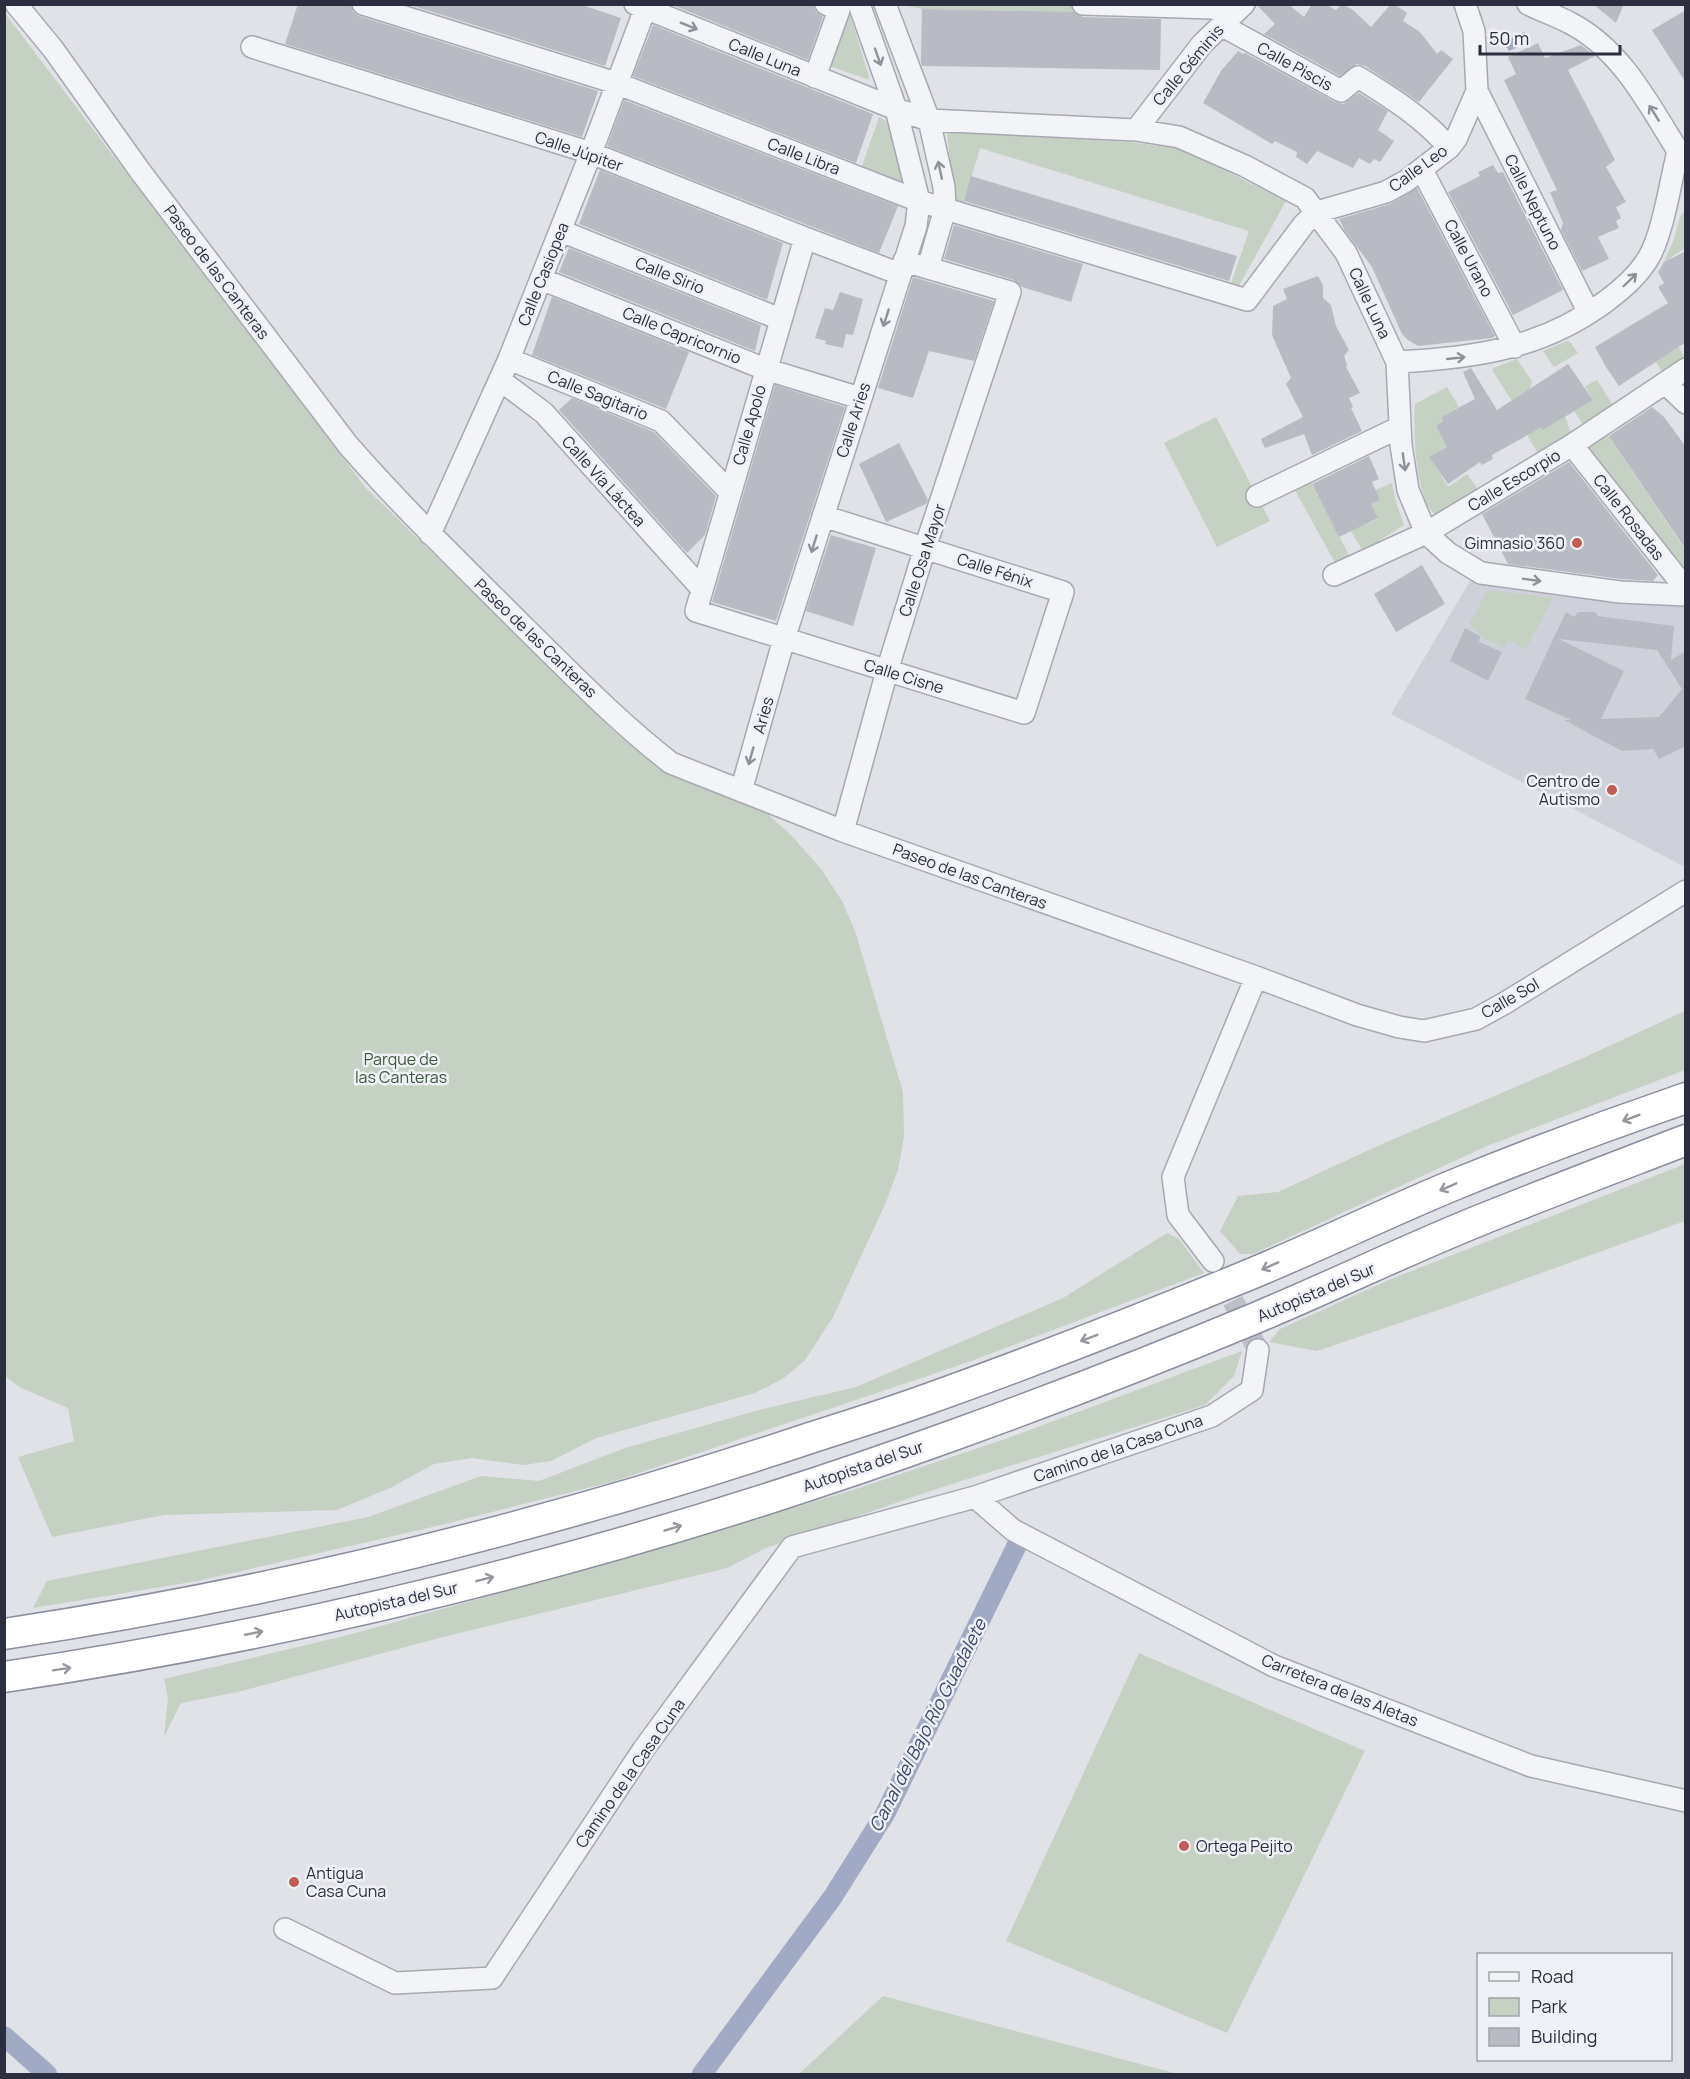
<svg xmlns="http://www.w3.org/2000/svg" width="1690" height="2079" font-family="Manrope,sans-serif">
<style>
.built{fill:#cfd1da}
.green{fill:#c4d1c3}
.water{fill:#a0aac4}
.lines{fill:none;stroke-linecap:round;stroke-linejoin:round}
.canal{stroke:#a0aac4;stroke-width:20}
.building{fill:#b9bbc4;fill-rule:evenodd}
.minor-tunnel{stroke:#bdbec6;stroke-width:21;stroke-dasharray:21 10;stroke-linecap:butt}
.minor-casing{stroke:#a7a8b2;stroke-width:24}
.highway-casing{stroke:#8a8d9d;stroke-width:33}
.minor{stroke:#f3f4f7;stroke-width:21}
.highway{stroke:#fff;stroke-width:30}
.oneway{stroke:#8f919a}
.oneway2{stroke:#95969e}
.poi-dot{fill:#be5c55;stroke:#f0f1f6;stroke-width:2}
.labels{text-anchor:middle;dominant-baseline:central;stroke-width:5;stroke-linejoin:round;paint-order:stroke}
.street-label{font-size:16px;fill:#2b2e3e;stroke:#f0f1f6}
.poi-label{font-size:16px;fill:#2b2e3e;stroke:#f0f1f6;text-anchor:end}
.park-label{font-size:16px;fill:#3a583b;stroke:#f0f1f6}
.water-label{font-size:18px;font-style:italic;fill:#3a466d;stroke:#f0f1f6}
</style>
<rect width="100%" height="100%" fill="#e1e2e8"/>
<path class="built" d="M1470,581L1685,606V867L1391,714Z"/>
<path class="green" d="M1161,4V14L922,9L903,5Z
M847,5L870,80L820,63Z
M4,12L365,487L614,731L658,768L762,809L792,836L821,869L842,901L855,931L903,1092L904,1137L898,1170L886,1202L833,1317L805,1360L784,1378L755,1393L596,1438L551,1461L523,1465L472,1458L434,1464L390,1488L337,1510L164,1515L52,1537L18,1457L74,1441L68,1408L19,1387L4,1375Z
M879,117L886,121L911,195L860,172Z
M947,131L1129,142L1182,149L1286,201L1236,291L1229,289L1249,231L980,148L963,205L954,203Z
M1685,211V248L1664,262L1674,239L1680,217Z
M1674,339L1685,358V363L1653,383L1651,378L1662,372L1656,362L1670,352Z
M1567,341L1570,342L1578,353L1554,367L1543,351Z
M1517,359L1532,381L1530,389L1517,397L1535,430L1540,428L1543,430L1565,417L1568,423L1567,424L1572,434L1539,455L1522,427L1526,423L1492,370L1493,368Z
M1597,380L1614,407L1584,426L1574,411L1593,400L1585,386Z
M1447,387L1459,407L1441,417L1443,421L1436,426L1447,447L1430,457L1448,487L1467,474L1479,491L1438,516C1415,506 1413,427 1415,404Z
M1216,417L1270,521L1217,547L1164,443Z
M1607,433L1685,550V583L1585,447Z
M1332,465L1336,470L1311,483L1351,559L1338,568L1292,485Z
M1392,483L1395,499L1404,525L1363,551L1349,528L1362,521L1364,525L1378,519L1371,504L1380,500L1375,490Z
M1488,590L1553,598L1526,649L1508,640L1503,648L1482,637L1469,624Z
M1685,1011V1070L1487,1146L1253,1254H1240L1220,1231L1238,1196L1278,1192L1382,1144L1583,1058Z
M1685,1164V1221L1453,1305L1317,1351L1269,1342L1280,1329L1391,1279Z
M1167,1233L1179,1239L1204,1273L963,1364L615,1481L437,1526L198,1581L33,1608L47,1581L368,1517L481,1476L539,1481L625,1448L759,1410L856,1387L1063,1298Z
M1242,1351L1234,1376L1205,1405L939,1488L766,1548L727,1568L439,1638L238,1692L181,1703L164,1737L168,1698L164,1679L348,1635L518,1588L850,1491L1005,1439Z
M1139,1653L1365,1751L1227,2033L1006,1941Z
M883,1996L1178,2074H799Z"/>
<path class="water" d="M1525,32L1529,42L1509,51L1503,42Z"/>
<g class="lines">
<path class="canal" d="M4,2036L47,2074
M702,2074L832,1898L885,1814L1017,1545"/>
</g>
<path class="building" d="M298,4H351L353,12L359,16L598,91L582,137L285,44Z
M407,4H579L621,18L605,66Z
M670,4H813L816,12L823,17L808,60Z
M1256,4H1288L1304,17L1312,4H1325L1336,10L1342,4L1353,10L1371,27L1391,4H1394L1407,13L1403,21L1420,32L1437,54L1441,50L1453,59L1419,102L1365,66L1357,64L1340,76L1264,34L1275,24Z
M1593,4H1624L1616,23Z
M922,9L1074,12L1083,17L1161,19L1160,70L922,66L921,62Z
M1686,10V83L1652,30Z
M653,25L873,114L856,163L633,76Z
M1538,43L1545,58L1581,45L1595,56L1568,70L1615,160L1606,167L1626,202L1616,207L1621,218L1616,221L1619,228L1598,237L1609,259L1582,271L1561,230L1563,223L1550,192L1557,190L1504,80L1516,74L1508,57Z
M1238,51L1243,54L1245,53L1335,102L1343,104L1359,93L1388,111L1378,130L1394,141L1380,162L1374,159L1370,164L1359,158L1353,168L1317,151L1307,164L1296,157L1297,152L1275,141L1272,144L1203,103L1221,71Z
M624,100L898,206L879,253L607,146Z
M1493,165L1498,173L1503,172L1563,290L1513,315L1448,192L1480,176L1478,172Z
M600,170L783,243L767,300L579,224Z
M971,176L1237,256L1229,281L964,201Z
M1417,188L1495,336L1492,338L1418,346L1408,340L1402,334L1372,267L1345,231L1339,219L1390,204Z
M954,225L1083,264L1071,302L1022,287L1014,280L944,259Z
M569,248L761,325L755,351L561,273L559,272Z
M1686,251V342L1619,386L1606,367L1595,347L1668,303L1658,287L1664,283L1658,272L1664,262Z
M1318,276L1323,285V298L1331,305L1336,326L1349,350L1344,356L1347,365L1346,367L1360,393L1349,398L1353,407L1351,408L1362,431L1312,455L1304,434L1265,448L1261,439L1303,417L1286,384L1291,378L1272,335L1273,306L1287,299L1283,289Z
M913,277L994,301L974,361L929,351L913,398L878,388Z
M840,292L863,299L853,335L846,334L843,348L825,344L826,341L815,338L825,308L833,310Z
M552,297L689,352L666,409L532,355Z
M1568,364L1593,400L1543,430L1540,428L1492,455L1493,459L1482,465L1480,462L1448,484L1429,457L1447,447L1436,426L1443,421L1441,417L1475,399L1463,372L1471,368L1497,410Z
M775,385L845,407L776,621L712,602Z
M572,398L654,432L716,496L705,535L687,553L559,410Z
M1652,407L1664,417L1686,447V550L1609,436Z
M899,443L928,500L926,504L886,522L859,464Z
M1369,456L1379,479L1372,482L1380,500L1371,504L1378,518L1339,537L1312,484Z
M1569,462L1658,575L1653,581L1621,579L1508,564L1482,514Z
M831,535L876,548L853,626L806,611Z
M1422,565L1445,604L1396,632L1374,594Z
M1566,612L1574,617L1578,612H1595L1598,616L1674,626L1671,660L1686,651V746L1659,759L1653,749L1622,751L1564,720H1571L1525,699ZM1559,639L1657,650L1682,689L1659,717L1601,719L1624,671Z
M1465,628L1480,636L1479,642L1502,652L1488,681L1450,661Z"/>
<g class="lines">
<path class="minor-tunnel" d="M1219,1273L1258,1350"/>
<g class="minor-casing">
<path id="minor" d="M16,4L53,49L140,171L348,445C403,508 464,567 523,626C571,673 618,722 671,763L843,831L1256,977L1357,1015L1399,1027L1424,1031L1476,1019L1505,1003L1686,891
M363,4L616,83L919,201L1247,300L1304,224L1317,212L1386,192L1406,181L1449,148L1456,139L1477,91L1474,31L1465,4
M635,4L896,109L929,120L1136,130L1179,137L1245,166L1305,198L1346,253L1397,362L1401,445L1408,490L1426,533L1448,553L1481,573L1620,592L1686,595
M885,4L929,120L944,187L945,209L928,268
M1083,4L1213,8L1230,15
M1528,4C1542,11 1557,16 1570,23C1625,51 1653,113 1685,162
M1221,25L1341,91L1358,77C1391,98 1423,117 1449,148
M252,47L591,153L805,238L900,274
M815,77L839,10L826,4
M1477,91L1589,313
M1136,130L1202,44L1244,4
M1422,170L1515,347
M561,231L780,319
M805,238L696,611L1024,713L1063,592L823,516
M541,279L765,369L860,398
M509,359L661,421L730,492
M1397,362C1474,358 1541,349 1605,302C1622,289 1638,276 1649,257C1663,233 1671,179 1678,151
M500,380L544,413L702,589
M1665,383L1686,403
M1572,445L1686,589
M1257,496L1400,427
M430,534L509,359L591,153L645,9
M1334,575L1426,533L1572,445L1686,369
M741,791L784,639L916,226L919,201L896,109L859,4
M843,831L887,671L925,548L1010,292L904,261
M1213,1261L1178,1215L1173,1177L1256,977
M1258,1350L1252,1390L1212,1416L975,1497L1013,1530L1274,1666L1531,1766L1686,1801
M285,1929L395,1983L492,1978L643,1750L792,1547L975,1497"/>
</g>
<g class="highway-casing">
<path id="highway" d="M4,1634C277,1593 546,1526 807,1439C847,1426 886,1414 925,1400C1031,1362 1137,1321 1241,1278C1315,1248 1387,1212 1461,1182C1535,1152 1610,1124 1686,1098
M4,1677C327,1629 645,1547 951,1436C1054,1399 1157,1359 1258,1317C1332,1286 1404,1251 1478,1221C1547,1193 1616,1167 1686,1140"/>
</g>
<use href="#minor" class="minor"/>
<use href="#highway" class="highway"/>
</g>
<defs><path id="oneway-shaft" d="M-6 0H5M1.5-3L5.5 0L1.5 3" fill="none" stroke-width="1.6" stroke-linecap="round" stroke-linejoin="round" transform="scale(1.5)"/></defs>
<g class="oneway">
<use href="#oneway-shaft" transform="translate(689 26) rotate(22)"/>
<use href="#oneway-shaft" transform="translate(878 57) rotate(70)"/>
<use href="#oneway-shaft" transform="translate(1654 113) rotate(-122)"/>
<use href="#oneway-shaft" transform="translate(940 170) rotate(-102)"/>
<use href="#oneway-shaft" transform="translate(1630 280) rotate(-44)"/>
<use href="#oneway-shaft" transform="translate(886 318) rotate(108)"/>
<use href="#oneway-shaft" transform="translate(1456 358) rotate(-6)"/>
<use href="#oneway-shaft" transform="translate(1404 462) rotate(82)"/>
<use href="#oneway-shaft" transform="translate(814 544) rotate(107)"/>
<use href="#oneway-shaft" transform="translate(1532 580) rotate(8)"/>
<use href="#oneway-shaft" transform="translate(751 756) rotate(106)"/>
</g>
<g class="oneway2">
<use href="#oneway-shaft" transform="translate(1631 1118) rotate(159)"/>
<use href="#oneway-shaft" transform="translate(1448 1187) rotate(156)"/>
<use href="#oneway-shaft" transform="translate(1270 1266) rotate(156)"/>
<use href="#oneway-shaft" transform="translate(1089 1338) rotate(159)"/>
<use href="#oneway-shaft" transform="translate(673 1528) rotate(-17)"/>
<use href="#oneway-shaft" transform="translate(485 1579) rotate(-14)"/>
<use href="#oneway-shaft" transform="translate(254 1633) rotate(-11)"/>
<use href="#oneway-shaft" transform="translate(62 1669) rotate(-9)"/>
</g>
<g class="poi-dot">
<circle cx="1577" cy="543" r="6"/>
<circle cx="1612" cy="790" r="6"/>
<circle cx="1184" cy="1846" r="6"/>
<circle cx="294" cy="1882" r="6"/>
</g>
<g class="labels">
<g class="street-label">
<text transform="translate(765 57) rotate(22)">Calle Luna</text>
<text transform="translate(1188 65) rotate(-50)">Calle Géminis</text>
<text transform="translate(1295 66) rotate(29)">Calle Piscis</text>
<text transform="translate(579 151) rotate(19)">Calle Júpiter</text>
<text transform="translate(804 156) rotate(21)">Calle Libra</text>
<text transform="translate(1418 168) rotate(-36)">Calle Leo</text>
<text transform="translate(1533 202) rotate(63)">Calle Neptuno</text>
<text transform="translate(1469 258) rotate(62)">Calle Urano</text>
<text transform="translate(217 272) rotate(53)">Paseo de las Canteras</text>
<text transform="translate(543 274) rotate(-68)">Calle Casiopea</text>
<text transform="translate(670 275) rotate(22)">Calle Sirio</text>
<text transform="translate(1370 303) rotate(65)">Calle Luna</text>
<text transform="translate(682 335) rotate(22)">Calle Capricornio</text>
<text transform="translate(598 395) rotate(22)">Calle Sagitario</text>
<text transform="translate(853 420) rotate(-72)">Calle Aries</text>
<text transform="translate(749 425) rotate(-74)">Calle Apolo</text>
<text transform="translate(1514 480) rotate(-31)">Calle Escorpio</text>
<text transform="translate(604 481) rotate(48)">Calle Vía Láctea</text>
<text transform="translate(1629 517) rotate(52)">Calle Rosadas</text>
<text transform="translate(922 560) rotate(-72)">Calle Osa Mayor</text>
<text transform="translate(995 570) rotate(18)">Calle Fénix</text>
<text transform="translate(536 638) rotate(44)">Paseo de las Canteras</text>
<text transform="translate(904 676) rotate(17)">Calle Cisne</text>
<text transform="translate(763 715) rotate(-74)">Aries</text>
<text transform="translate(970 876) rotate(20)">Paseo de las Canteras</text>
<text transform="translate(1510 998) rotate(-30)">Calle Sol</text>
<text transform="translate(1316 1292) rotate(-23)">Autopista del Sur</text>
<text transform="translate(1118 1448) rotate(-19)">Camino de la Casa Cuna</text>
<text transform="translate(863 1466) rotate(-19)">Autopista del Sur</text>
<text transform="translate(396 1601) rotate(-13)">Autopista del Sur</text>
<text transform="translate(1340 1690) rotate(22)">Carretera de las Aletas</text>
<text transform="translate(630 1773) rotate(-55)">Camino de la Casa Cuna</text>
</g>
<g class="poi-label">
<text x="1565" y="543">Gimnasio 360</text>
<text x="1600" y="781">Centro de<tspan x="1600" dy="18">Autismo</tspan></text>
<text x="1196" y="1846" text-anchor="start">Ortega Pejito</text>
<text x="306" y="1873" text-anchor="start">Antigua<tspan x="306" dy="18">Casa Cuna</tspan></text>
</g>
<g class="park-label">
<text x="401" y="1059">Parque de<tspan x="401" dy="18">las Canteras</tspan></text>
</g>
<g class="water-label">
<text transform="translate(927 1725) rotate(-63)">Canal del Bajo Río Guadalete</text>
</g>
</g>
<rect width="1690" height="2079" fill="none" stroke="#2b2e3e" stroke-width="12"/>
<rect x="1477" y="1953" width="195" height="108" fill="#f0f1f6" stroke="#a1a3ac" stroke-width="1.5"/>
<rect x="1489" y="1972" width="30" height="9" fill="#f3f4f7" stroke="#a1a3ac" stroke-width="1.5"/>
<text x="1531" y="1983" font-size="18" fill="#2b2e3e">Road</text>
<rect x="1489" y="1998" width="30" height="18" fill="#c4d1c3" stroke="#a1a3ac" stroke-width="1.5"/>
<text x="1531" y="2013" font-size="18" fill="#2b2e3e">Park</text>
<rect x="1489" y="2028" width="30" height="18" fill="#b9bbc4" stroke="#a1a3ac" stroke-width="1.5"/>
<text x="1531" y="2043" font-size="18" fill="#2b2e3e">Building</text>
<path d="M1480 45v9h140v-9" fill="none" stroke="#2b2e3e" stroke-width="3"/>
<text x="1489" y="45" font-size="18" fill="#2b2e3e" stroke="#f0f1f6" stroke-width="4.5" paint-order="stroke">50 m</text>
</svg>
